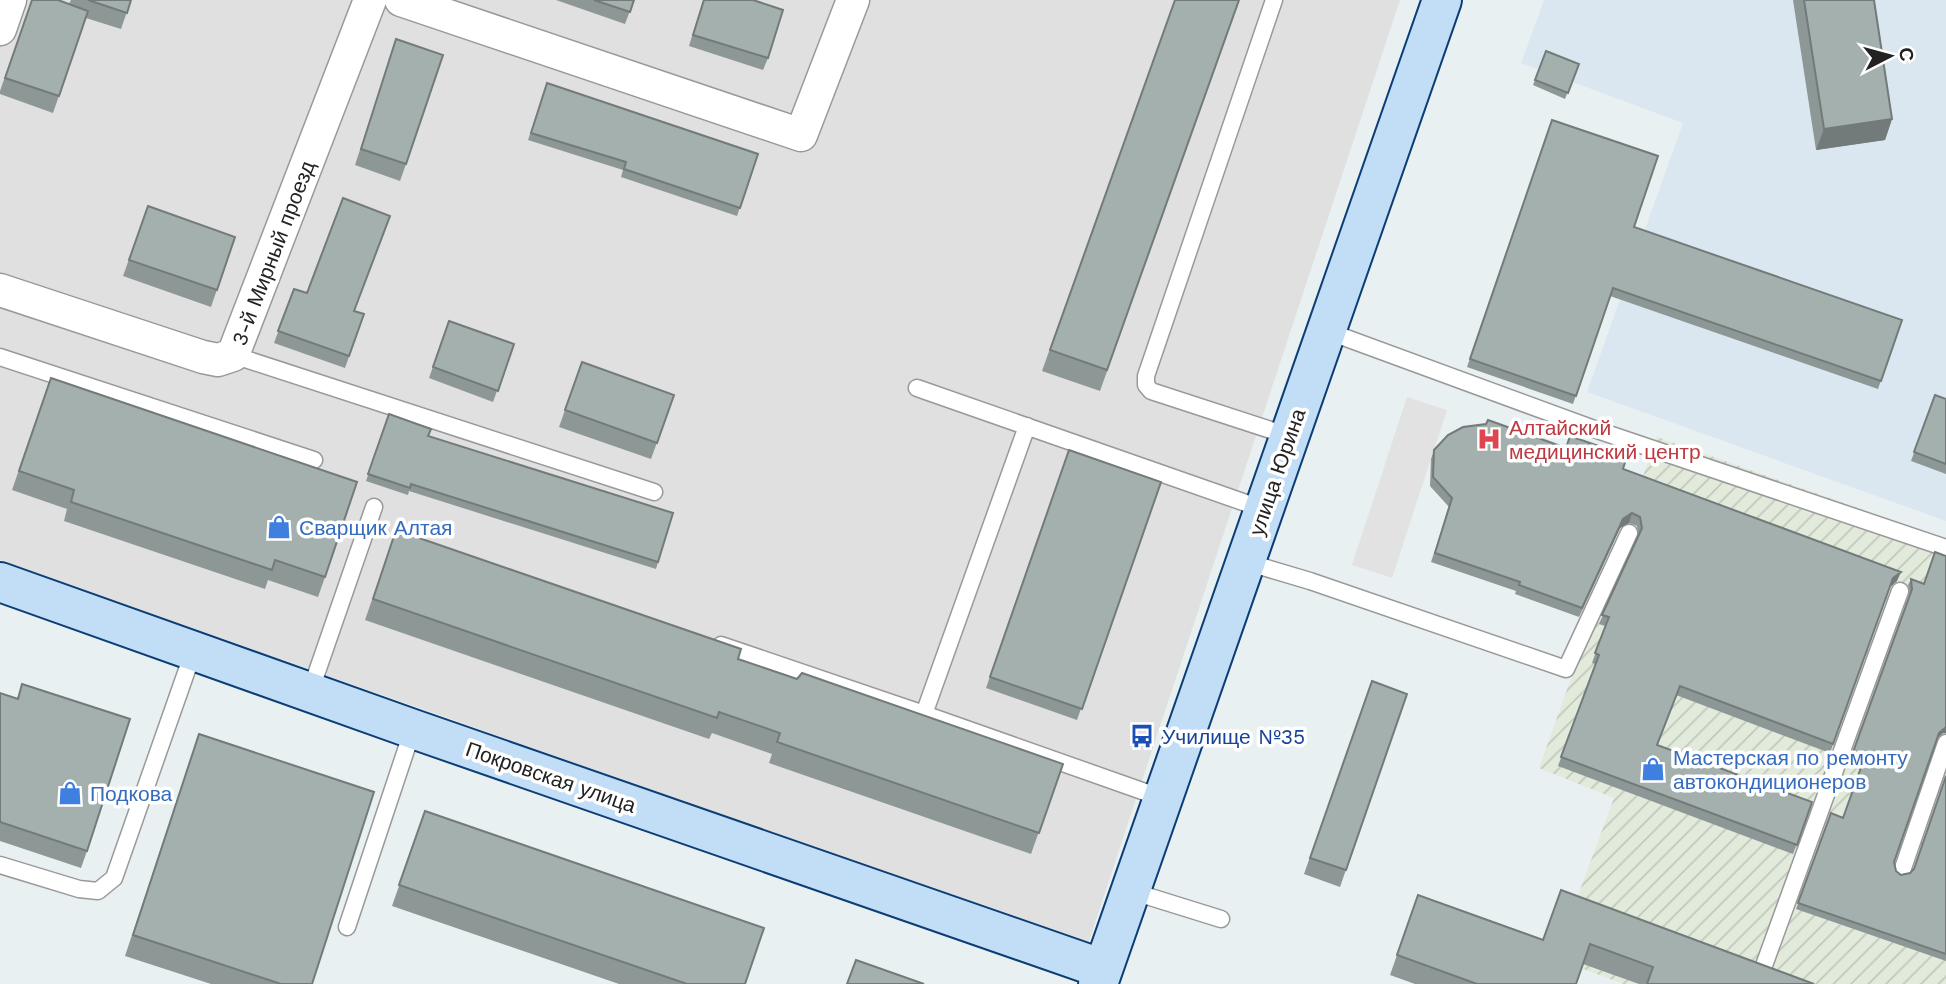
<svg xmlns="http://www.w3.org/2000/svg" width="1946" height="984" font-family="'Work Sans',sans-serif">
<style>
.residential{fill:#dfe0df}
.industrial{fill:url(#industrial-furrows)}
.education{fill:#dae7f0}
.parking{fill:#e2e2e2}
.lines{fill:none;stroke-linecap:round;stroke-linejoin:round}
.lane-casing{stroke:#999;stroke-width:19}
.street-casing{stroke:#999;stroke-width:35}
.secondary-casing{stroke:#0c3e75;stroke-width:42}
.lane{stroke:#fff;stroke-width:16}
.street{stroke:#fff;stroke-width:32}
.secondary{stroke:#c2def7;stroke-width:38}
.wall{fill:#8d9796}
.shaded-wall{fill:#737b7a}
.building{fill:#a4b0ae;stroke:#737b7a;stroke-width:2}
.labels{text-anchor:middle;dominant-baseline:central;stroke-width:7;stroke-linejoin:round;paint-order:stroke}
.street-label{font-size:21px;fill:#222;stroke:#fff}
.health-label{font-size:21px;fill:#be3a42;stroke:#fff;text-anchor:start}
.shop-label{font-size:21px;fill:#366cbe;stroke:#fff;text-anchor:start}
.transit-label{font-size:21px;fill:#164399;stroke:#fff;text-anchor:start}
</style>
<defs>
<pattern id="industrial-furrows" width="10" height="10" patternUnits="userSpaceOnUse" patternTransform="scale(1.75)"><rect width="10" height="10" fill="#e1eadb"/><path d="M-1 1l2-2M0 10L10 0M9 11l2-2" fill="none" stroke="#c1c8bc"/></pattern>
</defs>
<rect width="100%" height="100%" fill="#e9f0f1"/>
<path class="residential" d="M0,0H1400L1088,944L0,560Z"/>
<path class="industrial" d="M1657,437L1946,539V984H1623L1555,958L1614,798L1539,768Z"/>
<path class="education" d="M1544,0H1946V521L1587,392L1683,123L1521,63Z"/>
<path class="parking" d="M1407,397L1447,410L1392,578L1352,565Z"/>
<g class="lines">
<g class="lane-casing">
<path id="lane" d="M1274,0L1146,376V385L1151,391L1289,436
M1327,331L1594,429L1946,548
M233,355L654,492
M0,357L314,460
M917,388L1263,509
M1246,562L1310,581L1566,669L1629,533
M721,645L924,714L1162,798
M310,692L374,507
M924,714L1027,426
M0,865L79,889L98,891L114,878L194,650
M1902,871L1946,743
M1131,891L1221,919
M347,927L413,729
M1762,971L1900,591"/>
</g>
<g class="street-casing">
<path id="street" d="M401,0L801,135L853,0
M0,29L10,0
M0,290L203,357L218,360L233,355L370,0"/>
</g>
<g class="secondary-casing">
<path id="secondary" d="M0,582L413,729L1103,969
M1098,984L1442,0"/>
</g>
<use href="#lane" class="lane"/>
<use href="#street" class="street"/>
<use href="#secondary" class="secondary"/>
</g>
<path class="wall" d="M32,0L69,4L71,0H131L121,29L86,18L53,113L0,94V91Z
M556,0H634L625,24Z
M703,0H753L768,58L763,70L689,46Z
M1175,0H1239L1100,391L1042,371Z
M1793,0H1874L1892,119L1885,140L1816,150Z
M396,39L406,164L400,181L355,165Z
M1546,51L1579,64L1565,99L1533,85Z
M547,83L758,154L737,216L621,177L623,170L528,140Z
M1552,120L1634,227L1902,320L1878,389L1610,296L1573,404L1467,367Z
M148,206L235,237L211,307L123,276Z
M294,289L364,314L345,368L274,343Z
M449,321L514,344L493,402L429,378Z
M582,362L674,395L651,459L559,427Z
M1935,395L1946,399V474L1911,461Z
M44,397L325,577L318,597L268,580L265,589L64,521L67,509L12,490Z
M389,414L429,436L673,513L656,569L409,491L408,495L366,481Z
M1069,450L1161,482L1077,720L986,688Z
M1434,450L1623,469L1897,581L1890,587L1830,753L1676,695L1657,745L1812,802L1793,854L1558,766L1595,664L1592,663L1605,626L1599,624L1638,536L1637,526L1629,523L1620,528L1579,617L1515,594L1516,591L1431,562L1449,507L1430,486L1431,459Z
M396,530L738,659L797,679L1063,764L1031,854L769,763L772,754L712,733L709,739L365,620Z
M1911,579L1943,733L1937,739L1894,862L1896,871L1901,875L1910,873L1914,869L1946,775V961L1796,909L1831,813L1843,818L1861,765L1850,760L1910,595L1908,585Z
M1372,681L1407,694L1340,887L1304,874Z
M22,684L87,851L81,868L0,841V693L17,699Z
M199,734L312,984H211L125,956Z
M425,811L745,984H619L392,906Z
M1561,890L1814,984H1639L1583,964L1576,984H1415L1390,975L1418,895L1543,940Z"/>
<path class="shaded-wall" d="M1892,119L1885,140L1816,150L1824,129Z
M1632,513L1629,523L1620,528L1579,617L1623,519Z
M1901,572L1897,581L1890,587L1893,578Z
M1946,727V733H1943L1936,739L1939,733Z"/>
<path class="building" d="M32,0H58L88,11L59,96L5,78Z
M88,0H131L127,13Z
M594,0H634L630,12Z
M704,0H753L783,10L768,58L693,35Z
M1175,0H1239L1107,370L1050,350Z
M1804,0H1874L1892,119L1824,129Z
M396,39L443,55L406,164L361,149Z
M1546,51L1579,64L1568,93L1535,80Z
M547,83L758,154L740,208L624,169L626,162L531,133Z
M1552,120L1658,156L1634,227L1902,320L1881,381L1613,288L1576,396L1470,359Z
M343,198L390,216L354,311L364,314L349,356L278,331L294,289L307,293Z
M148,206L235,237L217,290L129,260Z
M449,321L514,344L498,391L433,367Z
M582,362L674,395L657,443L565,410Z
M51,378L357,482L325,577L275,560L272,570L71,502L74,490L19,471Z
M1935,395L1946,399V464L1914,452Z
M389,414L431,429L428,436L673,513L658,562L411,484L410,488L368,474Z
M1488,420L1566,448L1570,436L1627,456L1623,469L1901,572L1893,578L1833,744L1680,686L1657,745L1812,802L1797,845L1561,757L1599,655L1595,653L1609,617L1602,615L1642,528L1640,517L1632,513L1623,519L1582,608L1519,585L1520,582L1435,553L1452,498L1433,477L1434,450L1448,435L1463,427L1486,424Z
M1069,450L1161,482L1082,709L990,677Z
M396,530L741,649L738,659L797,679L802,673L1063,764L1039,833L777,742L780,733L719,712L717,718L373,599Z
M1935,552L1946,556V727L1939,733L1894,862L1896,871L1901,875L1910,873L1914,869L1946,776V954L1798,903L1831,813L1843,818L1864,759L1852,755L1912,589L1911,579L1924,584Z
M1372,681L1407,694L1346,870L1310,858Z
M22,684L130,719L87,851L0,822V693L18,699Z
M199,734L374,792L312,984H281L133,935Z
M425,811L764,928L745,984H687L399,885Z
M1561,890L1814,984H1647L1653,967L1590,944L1576,984H1477L1397,955L1418,895L1543,940Z
M856,960L924,984H847Z"/>
<defs>
<g id="hospital-bare" transform="scale(1.89)"><path d="M-5-5h3v3.5h4V-5h3V5h-3V1.5h-4V5h-3Z" fill="#e0444e" stroke="#fff" stroke-width="2.5" paint-order="stroke"/></g>
<g id="shop-bare" transform="scale(1.89)"><path d="M-5-2.5h2.3a2.7 3.5 0 0 1 5.4 0H5L5.5 6h-11ZM-1.5-2.5h3a1.5 2.3 0 0 0-3 0Z" fill="#3f7fe0" stroke="#fff" stroke-width="2.5" paint-order="stroke"/></g>
<g id="bus-bare" transform="scale(1.89)"><path d="M-5-6H5V4H4V6H2V4H-2V6H-4V4H-5ZM-3.5-4V0h7V-4ZM-3.5 1.2v1.5H-2V1.2ZM2 1.2v1.5H3.5V1.2Z" fill="#1a4fb4" stroke="#fff" stroke-width="2.5" paint-order="stroke"/></g>
</defs>
<g fill-rule="evenodd">
<use href="#hospital-bare" x="1489" y="439"/>
<use href="#shop-bare" x="279" y="527"/>
<use href="#bus-bare" x="1142" y="736"/>
<use href="#shop-bare" x="1653" y="769"/>
<use href="#shop-bare" x="70" y="793"/>
</g>
<g class="labels">
<g class="street-label">
<text transform="translate(273 253) rotate(-69)">3-й Мирный проезд</text>
<text transform="translate(1277 472) rotate(-71)">улица Юрина</text>
<text transform="translate(551 777) rotate(19)">Покровская улица</text>
</g>
<g class="health-label">
<text x="1509" y="427">Алтайский<tspan x="1509" dy="24">медицинский центр</tspan></text>
</g>
<g class="shop-label">
<text x="299" y="527">Сварщик Алтая</text>
<text x="1673" y="757">Мастерская по ремонту<tspan x="1673" dy="24">автокондиционеров</tspan></text>
<text x="90" y="793">Подкова</text>
</g>
<g class="transit-label">
<text x="1162" y="736">Училище №35</text>
</g>
</g>
<g transform="translate(1890 56) rotate(84)" stroke="#ffffff" stroke-width="5" paint-order="stroke">
<path d="M0-5L12 26L0 18L-12 26Z" fill="#222222"/>
<text y="-10" font-size="19" font-weight="bold" text-anchor="middle" fill="#222222">С</text>
</g>
</svg>
